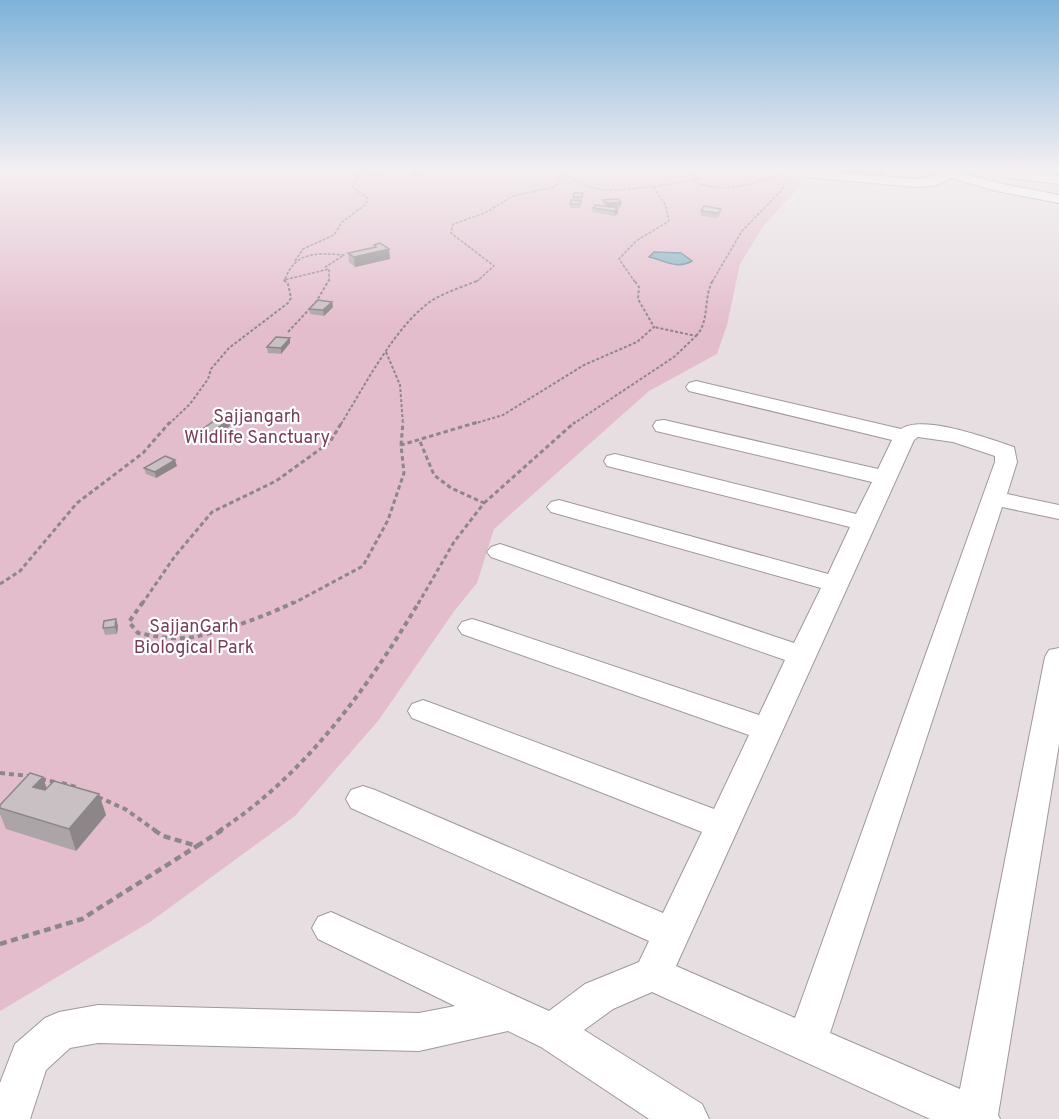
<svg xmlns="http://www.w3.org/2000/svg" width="1059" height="1119" font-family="Overpass,sans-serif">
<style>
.green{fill:#e4bdcc}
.water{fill:#81b0c3;stroke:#61818f;stroke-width:1.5}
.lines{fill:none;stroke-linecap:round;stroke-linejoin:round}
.minor-casing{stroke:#a0989b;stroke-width:2}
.path-far4{stroke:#8d8789;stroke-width:1.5;stroke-dasharray:3 1.5;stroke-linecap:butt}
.path-far3{stroke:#8d8789;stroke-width:2;stroke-dasharray:3 2;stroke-linecap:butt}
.path-far2{stroke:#8d8789;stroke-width:3;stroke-dasharray:4.5 3;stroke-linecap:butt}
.path-far1{stroke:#8d8789;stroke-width:4;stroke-dasharray:5 4;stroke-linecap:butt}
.path{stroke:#8d8789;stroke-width:4.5;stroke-dasharray:7 4.5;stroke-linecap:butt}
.minor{fill:#fff;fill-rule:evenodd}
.wall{fill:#aca5a8}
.shaded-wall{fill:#8c8688}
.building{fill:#c8c0c3;stroke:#8c8688;stroke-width:1.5}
.labels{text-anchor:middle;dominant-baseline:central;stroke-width:4.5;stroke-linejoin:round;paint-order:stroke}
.park-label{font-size:18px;fill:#783e57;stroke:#fff}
</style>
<rect width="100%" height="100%" fill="#e7dee1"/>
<path class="green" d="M0,169H792L801,185L764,225L740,264L727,325L717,354L649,391L494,529L477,583L455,610L378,721L295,816L150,922L0,1011Z"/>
<path class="water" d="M654,252L681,253L692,261C676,270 664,260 649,257Z"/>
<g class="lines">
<g class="minor-casing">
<path id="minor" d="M790,169L916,179L939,175L929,169H948L998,183L1059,195V203L996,191L952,178L934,186L916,187L794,176L787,172Z
M1014,171L1059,176V184L1009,178V172Z
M696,381L901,429C924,414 989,439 1014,447L1017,462L1007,494L1059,505V519L1002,507L830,1033L960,1089L1045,657L1049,650L1059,648V744L998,1115L1000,1119H930L652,992L613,1009L584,1030L702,1104L709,1119H649L541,1047L508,1031L419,1051L98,1043L70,1048L46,1070L30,1119H0V1083L15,1044L45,1018L59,1012L98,1005L419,1013L455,1006L318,939L312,928L318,917L331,912L549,1011L585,984L639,962L649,941L351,808L346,799L351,790L363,786L375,790L663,913L702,832L412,718L408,711L412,704L423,700L434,704L714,809L749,735L462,634L458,628L462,622L472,619L482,622L759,715L785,660L491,557L487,552L491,547L500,544L509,547L794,643L821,588L551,512L547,507L551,502L559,500L828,574L850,527L607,466L604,461L607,456L615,454L856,514L872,482L656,431L653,426L656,421L664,420L878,469L892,440L689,391L686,387L689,383ZM918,437L953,442L995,456V462L795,1018L676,966L914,440Z"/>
</g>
<path class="path-far4" d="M359,172L382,174L386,169
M564,173C595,197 616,189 653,187
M692,181C725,194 748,186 779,174
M295,261L303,249L334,235L342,222L365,205L368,199L353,187L361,169
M285,279C296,251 317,253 344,255L324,268
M286,282L284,280L329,269V282
M476,282L494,266L451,233L453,224L485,213L513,196L555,187L566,169
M635,282L619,259L636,241L669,221L665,204L653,187L698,179L688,169
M712,282L742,231L781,191L785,182"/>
<path class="path-far3" d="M288,332L316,302L329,280
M696,336C710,322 703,297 713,280
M386,352L400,385L403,424
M169,424L190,404L208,379L211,369L229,348L288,303L291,298L288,284L284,280
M341,424C364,387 398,320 436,298C449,291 465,286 479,280
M473,424L503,415L584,365L637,342L654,327L638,299L639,287L634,280
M573,424L674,357L696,336L654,327"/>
<path class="path-far2" d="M401,445L403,422
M484,503L575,422
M0,584L20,571L77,503L143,453L170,422
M142,604L175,556L212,512L276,481L330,442L342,422
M292,604L363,566L388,520L404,473L401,445L478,422
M418,604L454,542L484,503L451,488L434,475L419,439"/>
<path class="path-far1" d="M143,602L129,622L138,633C154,636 168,639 184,638C209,637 272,614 294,602
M0,773L29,776
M41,779L55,782
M62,783L76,787
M98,797L125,809L156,831
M219,831C304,776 368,688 419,602"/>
<path class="path" d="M154,830L163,836L197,846L222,830
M0,944L82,919L197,846"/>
<use href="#minor" class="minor"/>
</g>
<path class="wall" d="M404,169H423V174L413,175Z
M822,169H885L884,175L822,171Z
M583,193L582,202H581L580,208H570V204L573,200V197Z
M603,200L621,202V206L612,207L618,208V213L614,216L592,212L593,208L605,206L603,204Z
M701,211L720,214L718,218L701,216Z
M374,245L389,249L390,259L355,267L349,262L348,253L374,247Z
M332,302L333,307L324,316L310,314L309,309Z
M290,338V343L281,354L268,353L267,347Z
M229,420L230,426L213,438L202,435L201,430Z
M177,466L156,478L146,474L144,468Z
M118,626L117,634L105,635L103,628Z
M99,794L106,815L76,851L6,829L0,814V805Z"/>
<path class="shaded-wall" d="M412,169H423V174L413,175Z
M621,202V206L606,208V203Z
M618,208V213L614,216V211Z
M389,249L390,259L355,267L354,257Z
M332,302L333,307L324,316L323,310Z
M290,338V343L281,354V348Z
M229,420L230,426L213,438L211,432Z
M175,460L177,466L156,478L155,472Z
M116,619L118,626L117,634L115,627Z
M43,777L50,798L33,787Z
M99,794L106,815L76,851L69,829Z"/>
<path class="building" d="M574,193H583L582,197H573Z
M618,199L621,202L606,203L603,200Z
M571,200L581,201L580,204H570Z
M596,205L618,208L614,211L593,208Z
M704,206L721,209L719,213L701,211Z
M380,243L389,249L354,257L348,253L376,247L374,245Z
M318,300L332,302L323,310L309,309Z
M276,337L290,338L281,348L267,347Z
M218,418L229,420L211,432L201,430Z
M165,456L175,460L155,472L144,468Z
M116,619L115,627L103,628L104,621Z
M30,773L43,777L33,787L45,790L54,781L99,794L69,829L0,808V805Z"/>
<linearGradient id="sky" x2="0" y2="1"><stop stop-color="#7fb2d9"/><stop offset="0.52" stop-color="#f4f0f2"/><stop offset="1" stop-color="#f4f0f2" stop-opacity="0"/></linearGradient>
<rect width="1059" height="326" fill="url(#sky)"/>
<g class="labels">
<g class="park-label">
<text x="257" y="417">Sajjangarh<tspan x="257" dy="21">Wildlife Sanctuary</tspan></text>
<text x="194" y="627">SajjanGarh<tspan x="194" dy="21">Biological Park</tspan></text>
</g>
</g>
</svg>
